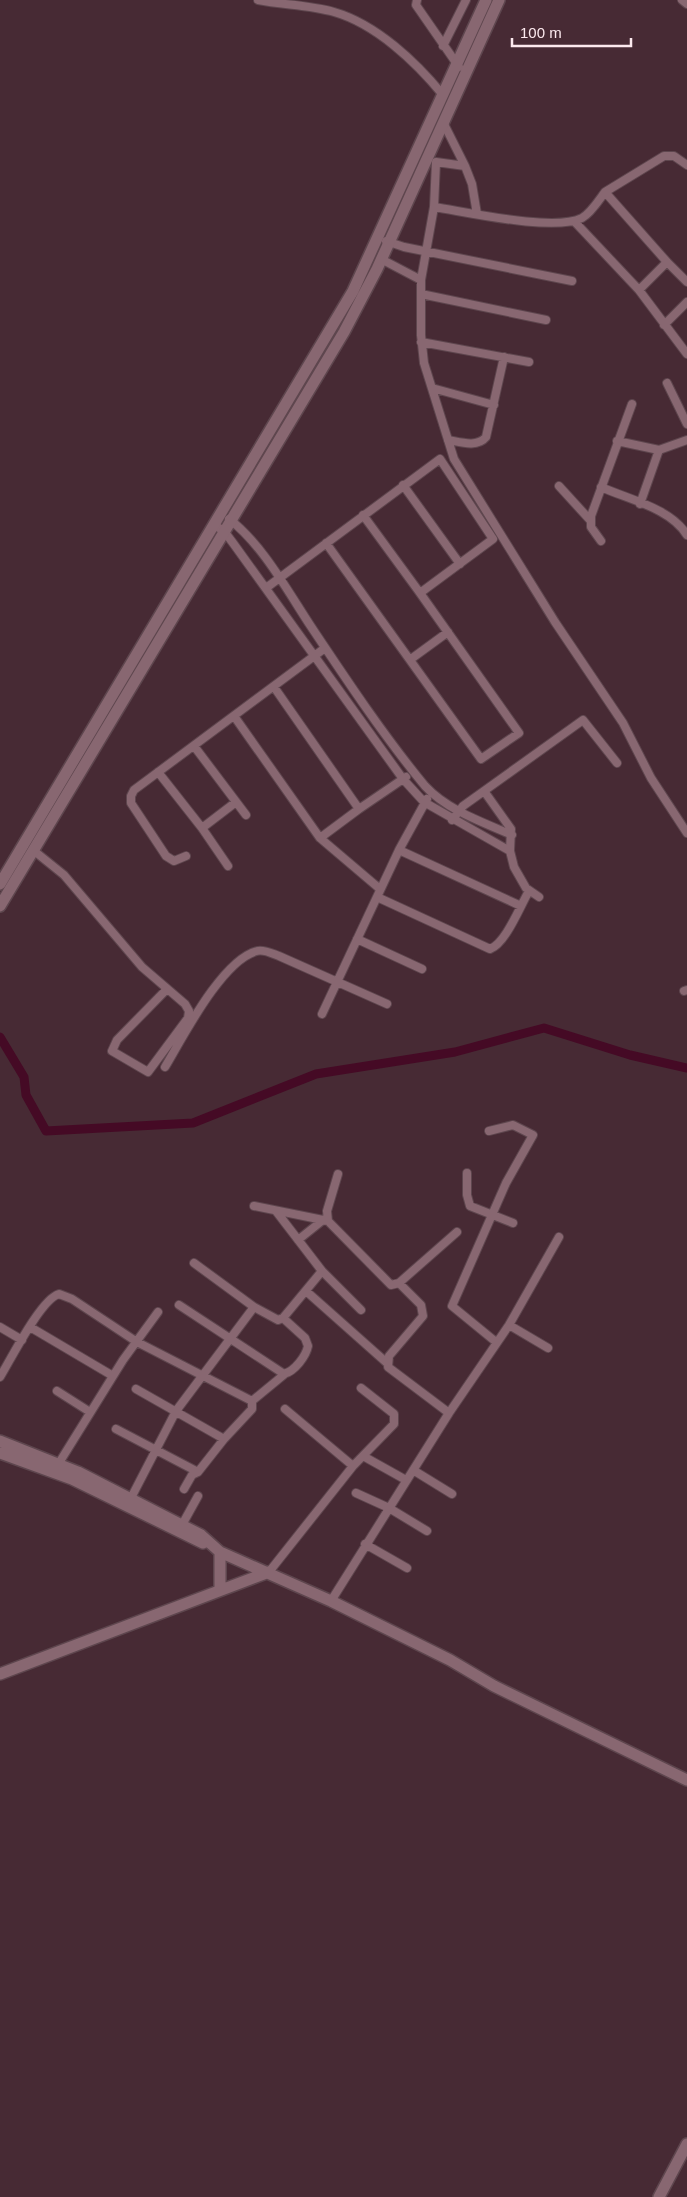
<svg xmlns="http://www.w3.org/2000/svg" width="687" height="2197" font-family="Helvetica,sans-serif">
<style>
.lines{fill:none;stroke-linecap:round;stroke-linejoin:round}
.canal{stroke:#450a25;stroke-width:9}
.street-casing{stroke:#5e464e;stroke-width:10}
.secondary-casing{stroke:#5e464e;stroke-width:14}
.street{stroke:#886771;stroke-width:8}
.secondary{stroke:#886771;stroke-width:11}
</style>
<rect width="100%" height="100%" fill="#472a34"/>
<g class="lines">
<path class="canal" d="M0,1037L24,1077L26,1095L46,1131L193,1123L316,1074L455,1052L544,1028L630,1055L687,1068"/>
<g class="street-casing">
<path id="street" d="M258,0C283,5 310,5 334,12C376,24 416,62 443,95
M417,0L416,5L459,67
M682,0L687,4
M443,46L466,0
M465,166L472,184L477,214
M605,192L664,156H674L687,165
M434,207L436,162L465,166L443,122
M574,221L639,290
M386,241L404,247L572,281
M381,259L421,280V335L424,363L454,459L555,622L623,723L651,778L687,833
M667,262L687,282
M421,280L434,207C467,212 554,232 582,218C591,213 599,200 605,192L667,262L639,290L687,354
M421,294L546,320
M664,325L687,302
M421,342L529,362
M667,383L687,424
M432,388L494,405
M448,440C460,442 477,448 486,437L504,357
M617,441L659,450L687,440
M403,485L460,564
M559,486L590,520
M601,487C630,500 670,508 687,535
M640,504L659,450
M229,519C262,544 287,590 310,625C346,679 383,735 425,786C447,810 482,822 512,835
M214,525L224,531L233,543L403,779L424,802L510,851
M601,541L591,527V516L632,404
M326,543L481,759L519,733L420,593
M266,588L440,459L493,539L420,593L363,515
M411,659L448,632
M274,687L359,809L406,777
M234,716L320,838
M194,746L246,815
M158,772L202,828L236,802
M484,791L511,829L510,851L514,867L526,888L539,897
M359,809L320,838L380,889
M452,820L463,806L583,720L617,763
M202,828L228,866
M33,850L64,875L142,967L185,1004L189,1011L188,1018L148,1072L112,1051L117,1040L167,989
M399,850L521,906
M186,856L174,861L166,856L131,803V796L134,790L325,648
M377,897L490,949C506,943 520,906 529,891
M357,939L422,969
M684,991L687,990
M322,1014L399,850L427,799
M165,1067C183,1037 222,960 257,951C264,949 273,954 279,956L387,1004
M489,1131L513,1125L533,1135L506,1183L452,1306L496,1342
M467,1173V1195L470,1206L513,1223
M338,1174L327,1211L328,1221L391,1285L399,1283L457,1232
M254,1206L328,1221
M276,1211L322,1271
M298,1240L323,1220
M194,1263L254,1307
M399,1283L421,1305L423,1316L389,1356L388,1367L449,1413
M306,1291L387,1363
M179,1305L284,1374C295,1371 306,1356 308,1346L305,1338L283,1318
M509,1325L548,1348
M0,1327L22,1340
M30,1327L113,1376
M0,1377C11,1359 41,1299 59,1294L72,1299L137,1342L252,1401
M136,1389L224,1439
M57,1391L90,1412
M285,1409L353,1466
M116,1429L198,1472
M363,1456L406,1480
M59,1463L123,1360L158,1312
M413,1470L452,1494
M184,1489L192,1475L198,1472L224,1439L252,1409V1401L286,1373
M356,1493L389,1508L427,1531
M131,1498L176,1411L254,1307L278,1320L283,1318L322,1271L361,1310
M182,1525L198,1496
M365,1544L407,1568
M269,1572L353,1466L394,1424V1414L361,1388
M331,1601L449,1413L509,1325L559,1237"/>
</g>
<g class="secondary-casing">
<path id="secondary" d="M0,884L353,291L486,0
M0,906L344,332L377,269L499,0
M0,1441L78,1472L201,1535L220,1552L331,1601L450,1660L494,1686L687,1780
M0,1453L72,1479L203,1543
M220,1590V1552
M0,1674L269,1572
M659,2197L687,2144"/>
</g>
<use href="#street" class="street"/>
<use href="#secondary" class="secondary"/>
</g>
<path d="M512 38v8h119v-8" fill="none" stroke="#fce9ee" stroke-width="2.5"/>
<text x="520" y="38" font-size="15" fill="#fce9ee" stroke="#472a34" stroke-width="4" paint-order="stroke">100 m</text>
</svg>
